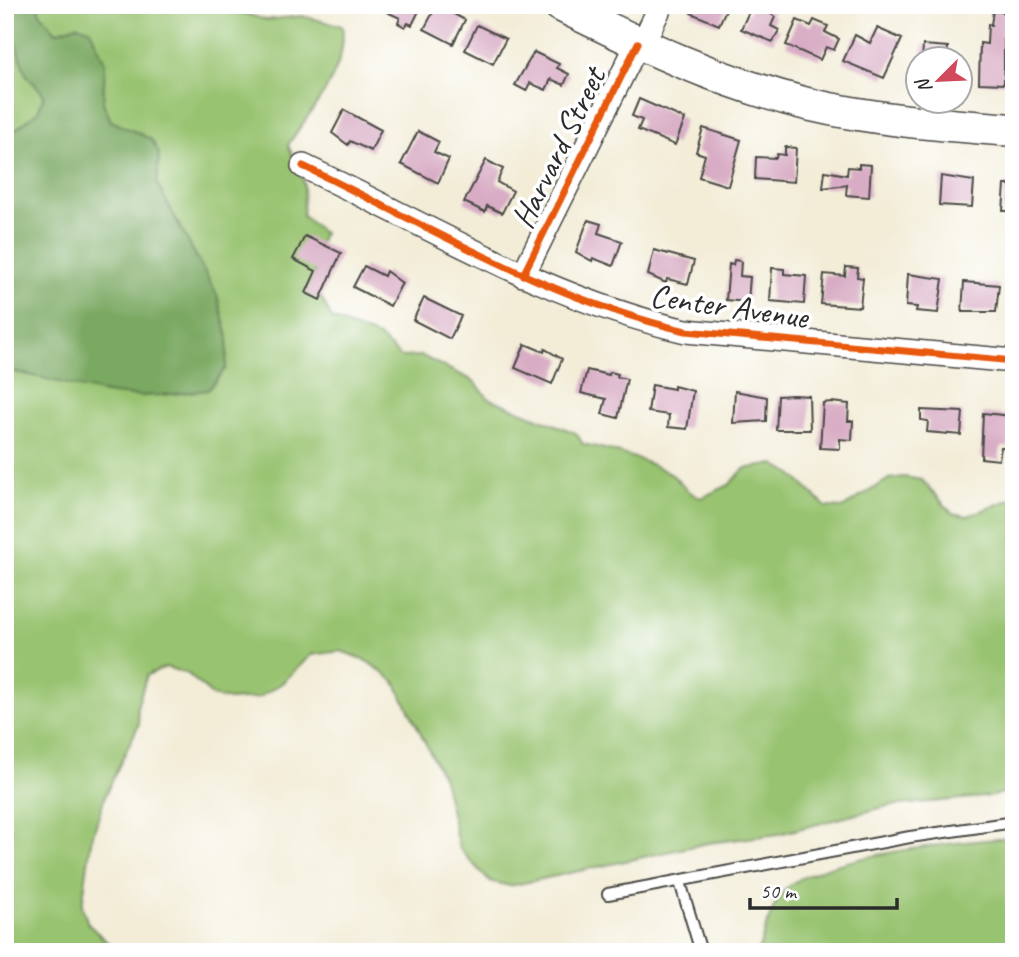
<svg xmlns="http://www.w3.org/2000/svg" width="1019" height="957" font-family="Caveat,sans-serif">
<style>
.green{fill:#98c370;stroke:#62774e;stroke-width:2}
.forest{fill:#7aa962;stroke:#526a46;stroke-width:2}
.building{fill:#d8acc4}
.lines{fill:none;stroke-linecap:round;stroke-linejoin:round}
.lane-casing{stroke:#494845;stroke-width:14}
.street-casing{stroke:#494845;stroke-width:26}
.secondary-casing{stroke:#494845;stroke-width:35}
.lane{stroke:#fff;stroke-width:10}
.street{stroke:#fff;stroke-width:23}
.secondary{stroke:#fff;stroke-width:32}
.cycleway-casing{stroke:#fff;stroke-width:11}
.cycleway{stroke:#e8590c;stroke-width:7}
.labels{text-anchor:middle;dominant-baseline:central;stroke-width:7;stroke-linejoin:round;paint-order:stroke}
.street-label{font-size:33px;fill:#2b2b2b;stroke:#fff}
</style>
<rect width="100%" height="100%" fill="#fff"/>
<filter id="ink" filterUnits="userSpaceOnUse"><feTurbulence type="fractalNoise" baseFrequency=".0143" numOctaves="2"/><feDisplacementMap in="SourceGraphic" scale="14" xChannelSelector="R" yChannelSelector="G"/><feConvolveMatrix kernelMatrix="1 2 1 2 8 2 1 2 1" color-interpolation-filters="sRGB"/></filter>
<filter id="wash" filterUnits="userSpaceOnUse"><feTurbulence type="fractalNoise" baseFrequency=".00686" numOctaves="4" result="noise"/><feDisplacementMap in="SourceGraphic" scale="28" xChannelSelector="R" yChannelSelector="G"/><feGaussianBlur stdDeviation="1.57" result="paint"/><feColorMatrix in="noise" values="0 0 0 0 0 0 0 0 0 0 0 0 0 0 0 0 0 1.4 0 .05"/><feComposite in="paint" operator="in"/></filter>
<g filter="url(#wash)">
<rect width="100%" height="100%" fill="#f3edd8"/>
<path class="green" d="M39,5H217L266,20L302,16L342,26C349,71 311,109 288,145L304,184L303,216L323,233C309,273 313,282 332,319L379,337L401,357L422,356L474,381L488,398L576,433L583,444C612,450 641,458 667,472C681,479 684,492 701,498L729,485L744,469L774,464L792,474L826,507L842,508L889,479L903,477L922,480L952,513L968,516L1014,498V789L993,796L888,806L779,834L708,843L510,886L489,881L459,848L443,778L395,682L367,661L341,651L311,655L282,683L258,698L230,700L213,696L188,674L166,667L147,675L137,707L139,724L106,793L91,841L82,906L88,924L118,952H5V371L36,374L106,393L228,337L217,295L157,184L159,153L151,139L111,121L103,103L105,63L77,25L56,32L39,12Z
M5,37C21,43 19,61 26,74C31,82 39,87 44,95L38,112L5,138Z
M1014,838V952H758C765,931 771,905 786,889C818,856 966,840 1014,838Z"/>
<path class="forest" d="M5,5H39V12L56,32L77,25L90,29L105,63L103,103L111,121L151,139L159,153L157,184L217,295L228,338L226,368L208,390C174,394 140,399 106,393C72,387 40,375 5,371V138L38,112L44,95C39,87 31,82 26,74C19,61 21,43 5,37Z"/>
<g id="blocks">
<path class="building" d="M388,5H422L412,25L408,23L405,27L398,23L400,18L385,11Z
M437,5L465,20L453,44L424,29Z
M695,5H728L719,25L691,13Z
M752,5L773,8L771,14L775,17L771,26L779,30L773,42L741,29Z
M993,11L1014,14V30H1004V84L979,83L980,43L987,44L988,24L991,25Z
M797,20L811,26L814,20L828,26L825,32L839,39L834,50L826,47L820,60L786,45Z
M477,25L506,39L493,64L465,50Z
M877,28L902,39L884,78L843,61L855,35L870,43Z
M923,45L948,47L947,60H922Z
M534,52L559,64L557,68L569,74L564,85L551,79L546,90L530,83L526,91L515,85Z
M639,99L685,119L675,145L638,130L642,120L632,116Z
M344,110L381,130L371,151L350,141L348,145L332,133Z
M703,128L741,140L728,186L699,177L705,155L696,152Z
M418,131L439,142L434,152L449,159L438,183L401,164Z
M785,147L796,148L794,182L755,179L756,157L776,158L777,154L785,155Z
M486,160L503,169L497,182L513,191L502,213L487,206L485,212L464,202Z
M859,164L871,165L869,197L846,195L847,185L823,188L825,171L847,175L848,167L859,168Z
M941,176L974,181L972,207L939,205Z
M1005,185H1014V211H1003Z
M588,220L601,224L598,233L622,241L613,266L593,258L592,261L576,252Z
M305,236L341,253L320,300L306,293L316,271L293,259Z
M654,250L694,261L688,284L667,279L666,283L648,275Z
M734,260L741,261L740,276L750,277L748,302L726,300L729,264L733,265Z
M364,266L384,276L386,271L402,283L390,306L353,287Z
M846,267L858,268L857,277L863,278L860,307L821,304L824,274L845,276Z
M772,268L784,269V274L806,276L804,304L770,301Z
M908,274L943,279L938,313L916,311L917,307L906,306Z
M964,282L999,285L996,312H962Z
M424,298L461,316L450,339L413,320Z
M525,344L544,352L545,349L562,359L552,384L515,368Z
M587,370L609,375L610,372L618,374L617,377L627,379L618,418L602,414L606,399L581,393Z
M652,385L674,389V386L693,391L687,429L668,427L669,415L648,412Z
M735,391L767,397L766,421L733,423Z
M794,395L809,396L810,430H776L778,396Z
M831,402L849,404L848,421H853L852,440L840,439V449L820,448L823,403Z
M921,410L963,412L961,435L927,432L928,421L921,420Z
M983,413L1012,416L1009,447H1001L999,460L981,458Z"/>
</g>
</g>
<g filter="url(#ink)">
<use href="#blocks" fill-opacity="0" stroke="#494845" stroke-width="2"/>
<g class="lines">
<g class="lane-casing">
<path id="lane" d="M680,882L701,952
M608,894L910,837L1014,822"/>
</g>
<g class="street-casing">
<path id="street" d="M642,45L661,5
M303,166C429,226 550,300 686,331L1014,361
M523,275L638,43"/>
</g>
<g class="secondary-casing">
<path id="secondary" d="M560,5C640,45 720,82 807,104C874,120 946,125 1014,130"/>
</g>
<use href="#lane" class="lane"/>
<use href="#street" class="street"/>
<use href="#secondary" class="secondary"/>
<g class="cycleway-casing">
<path id="cycleway" d="M303,166C429,226 550,300 686,331L1014,361
M523,275L638,43"/>
</g>
<use href="#cycleway" class="cycleway"/>
</g>
</g>
<g class="labels">
<g class="street-label">
<text transform="translate(558 148) rotate(-64)">Harvard Street</text>
<text transform="translate(729 306) rotate(8)">Center Avenue</text>
</g>
</g>
<rect width="1019" height="957" fill="none" stroke="#fff" stroke-width="28"/>
<g transform="translate(939 80) rotate(246)"><circle r="33" fill="#ffffff" stroke="#aaaaaa" stroke-width="2"/>
<path d="M0-5L12 26L0 18L-12 26Z" fill="#d1495b"/>
<text y="-10" font-size="19" font-weight="bold" text-anchor="middle" fill="#2b2b2b">N</text>
</g>
<path d="M750 898v10h147v-10" fill="none" stroke="#2b2b2b" stroke-width="3.5"/>
<text x="760" y="898" font-size="21" fill="#2b2b2b" stroke="#ffffff" stroke-width="5" paint-order="stroke">50 m</text>
</svg>
